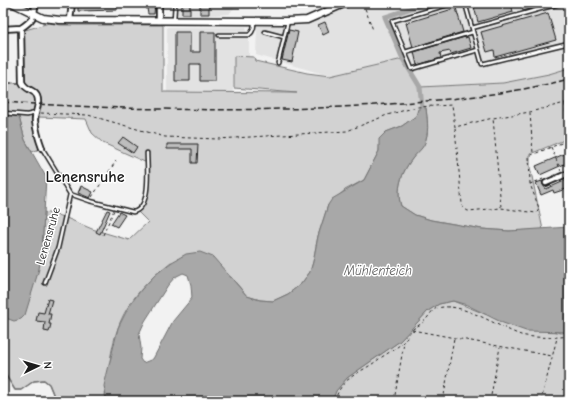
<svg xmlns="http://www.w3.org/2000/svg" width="572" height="404" font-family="'Comic Neue',sans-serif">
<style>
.built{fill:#e2e2e2}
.green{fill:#d2d2d2;stroke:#777}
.water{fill:#a8a8a8;stroke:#707070;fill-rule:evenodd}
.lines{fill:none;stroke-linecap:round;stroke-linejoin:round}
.stream{stroke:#707070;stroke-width:1.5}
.canal{stroke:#a8a8a8;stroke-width:5}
.building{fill:#bdbdbd;stroke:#1c1c1c}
.lane-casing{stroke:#1c1c1c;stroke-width:5.5}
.street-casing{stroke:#1c1c1c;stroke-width:8}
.secondary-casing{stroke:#1c1c1c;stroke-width:9}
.path{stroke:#1c1c1c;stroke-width:1;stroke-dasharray:3 3;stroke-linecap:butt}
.lane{stroke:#fff;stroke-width:2.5}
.street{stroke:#fff;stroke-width:4.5}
.secondary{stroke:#fff;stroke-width:6}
.rail{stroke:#1c1c1c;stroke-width:1.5;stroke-dasharray:6 3;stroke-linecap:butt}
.labels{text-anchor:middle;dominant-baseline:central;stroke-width:3;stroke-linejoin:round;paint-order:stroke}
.street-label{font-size:12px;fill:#1c1c1c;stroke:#fff}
.water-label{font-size:13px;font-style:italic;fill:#5b5b5b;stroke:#fff}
.district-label{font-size:16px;font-weight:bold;fill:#1c1c1c;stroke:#fff}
</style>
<rect width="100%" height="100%" fill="#f2f2f2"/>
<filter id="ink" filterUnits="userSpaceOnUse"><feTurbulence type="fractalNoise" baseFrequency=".025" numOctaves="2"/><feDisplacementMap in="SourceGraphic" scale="8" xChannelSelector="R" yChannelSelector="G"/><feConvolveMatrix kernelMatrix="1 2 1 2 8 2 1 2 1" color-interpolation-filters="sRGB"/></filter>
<g filter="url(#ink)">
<path class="built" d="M175,3H238L229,14L174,18Z
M356,3H569V68L549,74L503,83L420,87L403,59L330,76L256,55L257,26L299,25L313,22Z
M167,27H246L249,38V56H234L233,93L167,92Z"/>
<path class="green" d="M49,23L61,25H163V92L297,93L234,88V56L254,57L255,61L307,73L330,76L403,59L420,87L503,83L549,74L569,68V138L530,154V167L543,230L509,231L482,229L431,220L415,215L401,206C396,190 401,173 412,159C417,152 424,148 426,139C429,129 427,119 426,108L419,109L416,116L402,126L386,132L380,139L379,151L364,180L345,190L328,205L318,236L313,262L310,272L301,284L288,294L273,301L260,300L247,296L231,277L171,262C149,279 127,301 118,328C110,349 109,373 105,395L107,401H56L49,384L44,380L34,381L21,390H15L3,371V317L4,318L42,251L44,212L64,217L92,229L129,240L148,222L137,211L144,205L146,195L147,163L103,143L92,133L86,119L39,117L38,126L42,148L32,152L25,140L19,117L3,114V83H22V31Z
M453,301L485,314L561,333L569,332V401H332L336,391L347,378L400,341L428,311L439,304Z"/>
<path class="water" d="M426,108C427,118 429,129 426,139C424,149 417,152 412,159C401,173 396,190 401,206L415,215L431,220L482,229L509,231L569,227V332L526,331L503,323L467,305L453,301L439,304L428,311L400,341L347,378L336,391L332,401H107L104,386L118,328L129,306L141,290L155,275L172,262L186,254L200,252L213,257L247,296L260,300L273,301L288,294L301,284L310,272L313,262L318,236L328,205L332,199L364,180L379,151V139L386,132L402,126L416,116L418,109ZM183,273L188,275L191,285L192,298L173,321L153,359L143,363L140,359L141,348L139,334L145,321L168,285L175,277Z
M3,114L19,117L25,140L46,177L42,251L39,269L25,315L21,319L14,321L3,317Z"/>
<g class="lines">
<path class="stream" d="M3,371L15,390H21L34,381L44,380L49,384L56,401"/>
<path class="canal" d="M422,108L420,87L403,59L385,17L427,3"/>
</g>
<path class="building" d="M78,3H117V10L78,11Z
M146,3H155L154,14H148Z
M182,3H190V14H182Z
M200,3H209V14H200Z
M473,3H511L513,12L478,22Z
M521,3H552L523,11Z
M456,8L463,32L413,47L406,23Z
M548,13L556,40L495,57L494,50L487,52L481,32Z
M325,22L329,32L323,35L318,25Z
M289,30L298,32L292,62L282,60Z
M175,32H190V52H200V32H215V81H200V64H190V81H175Z
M465,37V38L468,37L471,48L451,54L450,51L440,53L441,58L417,65L414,52Z
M123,137L137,147L133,153L118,143Z
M167,144H198L197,163H192V149H167Z
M569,152V162L540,175L536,166Z
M569,179V188L554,193L553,190L541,195L536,183L542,181L543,185L546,189Z
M81,186L93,192L90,198L78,193Z
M107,210L110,211L100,234L96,232Z
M119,212L125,215L117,227L111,224Z
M48,299L52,300L48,314H51L49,324H51L49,332L44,331L45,322L36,321L38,312L44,313Z"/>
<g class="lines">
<g class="lane-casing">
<path id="lane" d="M454,3L392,21L412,69L478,50
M465,3L472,28
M562,3L472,28L482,64L569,43
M174,20L175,3
M265,32L284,37
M219,35H249C254,31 254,27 254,21
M405,52L473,32
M278,63L288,21
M3,113L27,115L36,113
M42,148L70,194L90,201L133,212C152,208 147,168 147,153
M45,283L58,248L70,194"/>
</g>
<g class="street-casing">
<path id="street" d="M35,3C35,17 32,21 21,28L22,82C26,91 34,89 37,96C41,105 34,112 35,121C36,129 39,140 42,148
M159,3V21
M70,20L72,3
M3,29L21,28
M546,183L569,173"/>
</g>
<g class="secondary-casing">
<path id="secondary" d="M12,3L43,18L60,20L288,21L307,20L346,3"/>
</g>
<path class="path" d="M363,3L373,30
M3,83H18
M565,104L569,131
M41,113L88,115L165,137L218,139L347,131L387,115L417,107L452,105L455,127L493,118
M530,113L533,153
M455,128L462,204L463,208L468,211L501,208L536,213L538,211L539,208L530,184L543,179
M551,147L561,171
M530,184L529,156L569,140
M92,197L116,161
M501,207L493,118L530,112L569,102
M103,235L114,210
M412,330L552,356
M335,401C341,376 362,373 379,359C386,354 399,347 404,341C407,338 409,332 413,329C417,326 422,324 425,320C429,317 431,311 435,309C459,299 497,327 521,335C532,338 557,338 569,336
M394,401L404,343
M443,401L454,338
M490,401L500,347
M541,401L557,338"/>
<use href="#lane" class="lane"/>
<use href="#street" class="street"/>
<use href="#secondary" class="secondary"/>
<path class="rail" d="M3,102C127,110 251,113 375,105C441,100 504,96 569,79"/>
</g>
</g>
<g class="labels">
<g class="street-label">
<text transform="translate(48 236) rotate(-74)">Lenensruhe</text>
</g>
<g class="water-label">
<text x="378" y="270">Mühlenteich</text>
</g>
<g class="district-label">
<text x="85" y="177">Lenensruhe</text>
</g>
</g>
<rect width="572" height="404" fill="none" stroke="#fff" stroke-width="16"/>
<rect x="8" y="8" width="556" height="388" fill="none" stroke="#1c1c1c" stroke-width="1.5" filter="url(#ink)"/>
<g transform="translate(38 366) rotate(85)" stroke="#ffffff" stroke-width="3" paint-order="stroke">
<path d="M0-3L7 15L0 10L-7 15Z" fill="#1c1c1c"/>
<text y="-6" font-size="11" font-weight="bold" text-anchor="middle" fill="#1c1c1c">N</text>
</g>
</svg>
